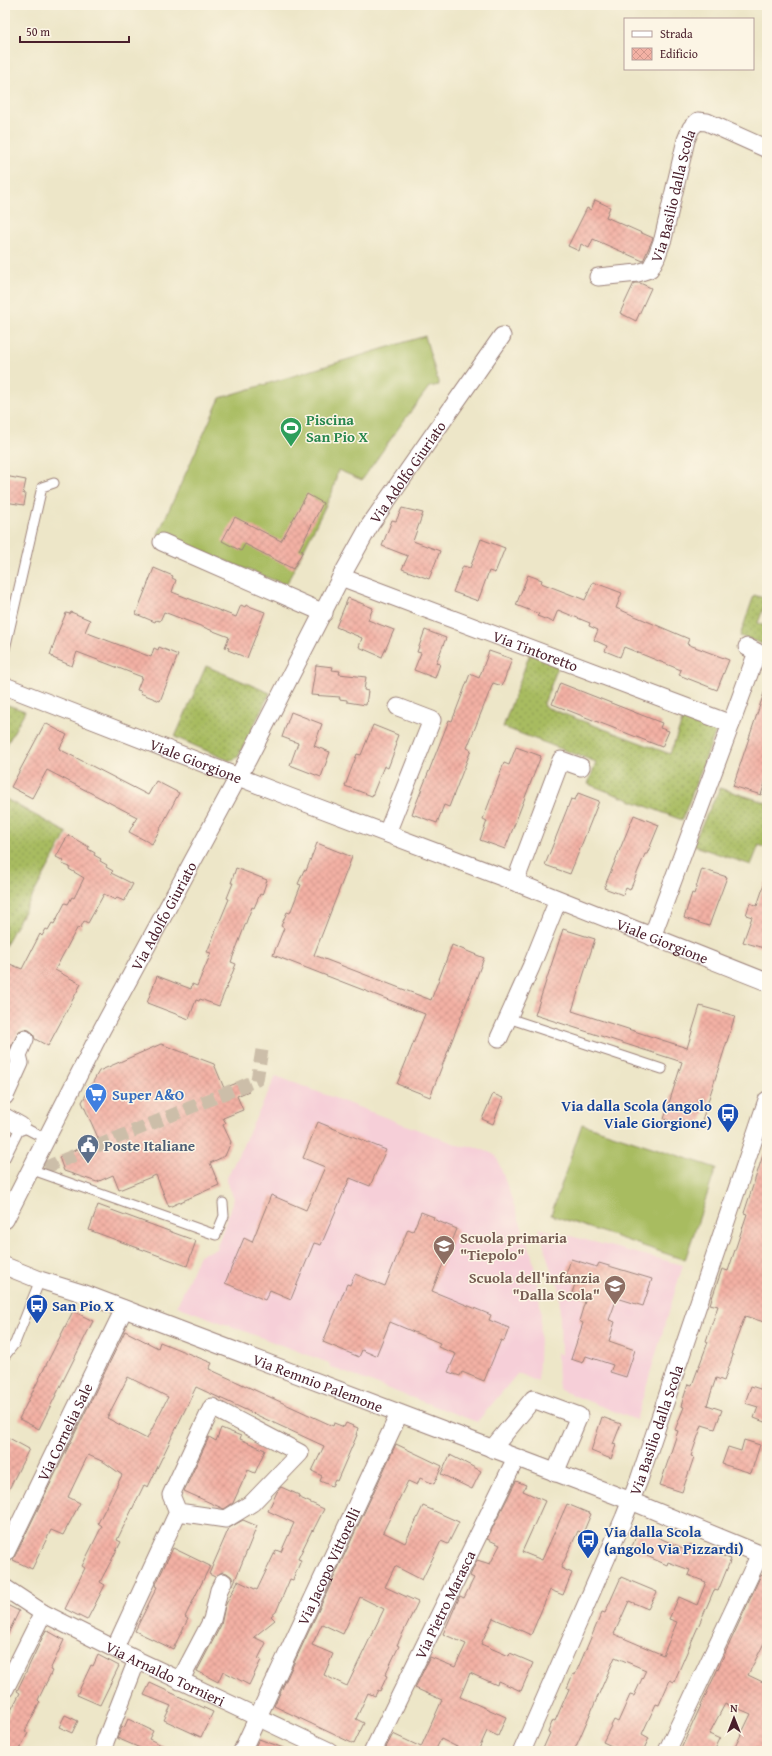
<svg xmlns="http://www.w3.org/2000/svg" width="772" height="1756" font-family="'Gentium Book Plus',serif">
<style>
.built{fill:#f6cfd8}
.grass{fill:url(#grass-dots);stroke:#796e46}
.garden{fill:#a8bc61;stroke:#796e46}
.building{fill:url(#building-cross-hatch);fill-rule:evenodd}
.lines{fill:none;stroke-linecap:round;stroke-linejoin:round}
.pedestrian-tunnel{stroke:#ccbea9;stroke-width:13;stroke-dasharray:13 6;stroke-linecap:butt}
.service-casing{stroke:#9c827a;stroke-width:11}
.minor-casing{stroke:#9c827a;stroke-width:19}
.service{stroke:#fff;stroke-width:9}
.minor{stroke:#fff;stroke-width:17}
.labels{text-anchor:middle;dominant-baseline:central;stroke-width:3;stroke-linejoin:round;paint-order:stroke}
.street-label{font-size:15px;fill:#4a1f2b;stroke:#fcf5e5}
.leisure-label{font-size:15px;font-weight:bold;fill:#27864d;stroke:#fcf5e5;text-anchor:start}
.shop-label{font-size:15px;font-weight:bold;fill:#366cbe;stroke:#fcf5e5;text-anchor:start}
.transit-label{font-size:15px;font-weight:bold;fill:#164399;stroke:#fcf5e5;text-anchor:start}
.service-label{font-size:15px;font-weight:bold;fill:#4e5e75;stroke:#fcf5e5;text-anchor:start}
.education-label{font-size:15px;font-weight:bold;fill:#785e54;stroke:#fcf5e5;text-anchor:start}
</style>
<defs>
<pattern id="grass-dots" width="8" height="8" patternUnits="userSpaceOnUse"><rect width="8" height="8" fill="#a8bc61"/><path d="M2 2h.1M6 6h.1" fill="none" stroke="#8b9850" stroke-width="1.8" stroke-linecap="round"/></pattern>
<pattern id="building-cross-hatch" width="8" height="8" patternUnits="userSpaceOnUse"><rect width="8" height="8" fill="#f3b1a4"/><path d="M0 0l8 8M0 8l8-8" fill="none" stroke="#d2988d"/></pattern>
</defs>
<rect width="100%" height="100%" fill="#fcf5e5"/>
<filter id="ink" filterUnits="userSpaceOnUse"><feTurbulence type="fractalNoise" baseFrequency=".025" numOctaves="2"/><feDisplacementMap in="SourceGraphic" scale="8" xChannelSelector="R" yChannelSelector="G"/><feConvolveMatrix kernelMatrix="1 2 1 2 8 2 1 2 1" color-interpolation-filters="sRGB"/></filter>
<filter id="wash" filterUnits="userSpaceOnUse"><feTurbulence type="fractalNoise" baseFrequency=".012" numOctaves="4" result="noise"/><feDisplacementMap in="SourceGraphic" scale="16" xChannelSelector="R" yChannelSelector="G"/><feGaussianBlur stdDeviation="0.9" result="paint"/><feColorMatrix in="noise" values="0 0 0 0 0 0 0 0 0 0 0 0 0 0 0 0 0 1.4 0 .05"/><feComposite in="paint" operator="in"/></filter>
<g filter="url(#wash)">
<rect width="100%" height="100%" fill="#ede6c8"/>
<path class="built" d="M276,1076L461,1146H473L496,1155L531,1253L537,1279L541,1313L538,1382L518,1373L477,1422L330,1367L329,1363L177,1306L199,1255L216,1249L234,1198L226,1180Z
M539,1228L683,1265L636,1420L560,1390L558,1382L557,1352L561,1355L559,1286L553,1278Z"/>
<path class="grass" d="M754,595L767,599L758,623L767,626V664L760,662L766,645L740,636Z
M530,653L559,664L543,706L670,754L684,716L717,728L682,820L588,784L596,762L503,727Z
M206,666L270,693L238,757L230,761L175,737Z
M5,704L25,711L5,748Z
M720,788L767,803V848L759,845L751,865L692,845Z
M6,799L67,833L5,946V802Z"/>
<path class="garden" d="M425,336L439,385L429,387L400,426L362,480L338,470L332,493L286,585L158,534L220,398Z
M582,1124L716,1168L685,1260L551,1215Z"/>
<g id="blocks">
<path class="building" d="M595,200L610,207L606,217L653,238L643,261L593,239L589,248L581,244L579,251L568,246L587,208L591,210Z
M634,283H640L651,288L636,321L620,313Z
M5,476L26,480L23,494H26L24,505L5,502Z
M307,494L323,503L299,550L303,551L293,569L245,544L241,551L222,541L235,517L281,541Z
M402,508L423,513L413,541L440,551L429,579L402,569L408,556L382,546L392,520L396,521Z
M481,539L505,548L495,573L489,571L478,601L453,592L463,566L470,568Z
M154,568L173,576L172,578L176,580L172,592L236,617L241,605L245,607L246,605L265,612L247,658L228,650L229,648L225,647L229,637L164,612L160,621L156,620L155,622L136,614Z
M528,575L542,580L541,583L585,600L593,582L622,593L616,608L689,639L687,644L729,660L717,690L679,675L681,670L624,647L620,657L605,651L607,646L594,640L598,630L589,626L590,623L558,610L553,622L537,616L539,614L516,605Z
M348,598L373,608L368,620L394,630L382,657L359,647L362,638L336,627Z
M71,612L90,620L85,632L151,657L154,648L158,650L159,647L178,655L160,701L140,693L141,691L137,690L142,677L77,652L72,666L53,658V657L50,655L58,632L66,613L70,614Z
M425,630L446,638L436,663L440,664L435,678L414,670L421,653L417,652Z
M489,651L512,659L502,686L493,683L467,748L471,750L449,807L444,805L437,823L412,814L449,720L452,721L470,674L479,678Z
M316,665L333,667L332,670L340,671L339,674L366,677L364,690L368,691L366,705L347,702V700L339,699L340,697L311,695Z
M560,683L662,723L660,728L669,731L662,747L552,704Z
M765,690L767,691V777L761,795L733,786Z
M291,712L322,724L314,746L330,752L321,777L290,765L298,743L282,737Z
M45,723L67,735L59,749L148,795L156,781L179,793L152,844L129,832L137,817L47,770L32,798L11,787Z
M373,725L398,735L395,743L397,744L388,768L384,766L372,796L345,786L357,754L361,755Z
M516,747L541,756L505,849L480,840L487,821L483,819L504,763L509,765Z
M578,793L599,801L570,874L545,865L571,799L575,800Z
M634,815L659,825L647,854H645L630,890L626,888L623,895L604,888Z
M68,835L89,847L88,849L95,853L94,855L101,859L100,861L107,865L106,867L113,871L111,873L133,884L124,901L117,898L115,900L104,894L88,923L84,921L80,929L78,927L74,934L55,970L81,984L48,1046L35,1039L33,1033L29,1030L24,1029L19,1031L9,1051V1060L5,1067V962L22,969L40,934L42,936L46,929L48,930L52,923L54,924L65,903L68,904L72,897L74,898L84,878L69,869L70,867L62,864L64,861L56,857Z
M317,843L352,857L314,955L431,1000L452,945L484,958L430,1097L397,1084L425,1014L273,955L284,928L281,926L287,912L290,913L301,885L298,884L304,870L306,871Z
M236,868L267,880L262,895L260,894L254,908L252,907L231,962L236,964L219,1006L200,999L199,1001L196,1000L189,1019L147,1003L157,976L191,989L192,984L197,986L211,953L207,952L229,899L227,898L233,883H231Z
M702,869L727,877L709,926L684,918L692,893L694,894Z
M765,882L767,883V949L743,942L752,917L746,915L750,903L757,906Z
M563,929L595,939L572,1011L687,1048L700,1006L735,1016L699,1130L664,1119L682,1062L535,1015Z
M161,1044L214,1064L224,1088L245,1080L249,1091L237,1096L243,1110L223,1118L226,1123L223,1125L231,1142L225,1156L210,1163L219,1185L169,1207L156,1175L119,1190L113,1175L97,1182L64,1171L59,1157L99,1140L82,1102L99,1071Z
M493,1094L503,1098L493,1124L482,1119Z
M318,1122L386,1150L370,1186L350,1178L321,1245L314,1243L291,1299L270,1290L265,1300L225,1283L244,1238L252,1242L271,1195L306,1210L325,1167L303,1158Z
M765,1149L767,1150V1323L745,1316L731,1354L733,1355L724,1381L716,1378L707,1405L722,1410L715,1429L702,1425L691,1456L694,1457L682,1492L660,1485L678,1431L675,1430L684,1407L681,1406L688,1384L692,1385L708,1342L706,1341L718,1306L710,1304L722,1269L728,1271L747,1214L744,1213Z
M98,1205L196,1241L187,1266L89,1230Z
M421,1212L434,1217L433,1219L457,1229L432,1291L491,1315L489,1320L509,1328L504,1341L501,1340L484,1381L462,1372L460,1376L448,1372L456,1354L438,1347L440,1343L390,1322L376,1356L362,1350L359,1357L323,1342L347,1284L350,1285L355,1274L385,1286L408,1229L413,1231Z
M571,1259L597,1267L599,1263L652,1279L643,1306L617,1298L609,1320L615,1322L609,1341L635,1350L626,1377L610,1372L613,1365L586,1356L583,1363L571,1359L583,1323L579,1321L586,1298L572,1293L577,1278L566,1274Z
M73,1311L93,1321L39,1429L19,1419Z
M125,1331L158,1348L160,1342L212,1363L209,1369L333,1426L334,1423L344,1427L346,1423L358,1428L356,1435H357L337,1481L335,1480L332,1486L320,1481L322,1476L312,1471L324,1446L196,1387L148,1487L144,1485L117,1540L121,1542L100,1582L105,1585L87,1620L65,1609L85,1568L82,1566L102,1526L98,1523L122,1475L104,1462L88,1455L68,1497L80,1503L63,1535L51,1530L32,1569L13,1560ZM128,1377L168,1397L147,1439L107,1418Z
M765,1385L767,1386V1423L754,1418L758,1407L745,1403L751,1386L763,1390Z
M602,1417L621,1424L613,1444L616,1445L611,1459L591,1451Z
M221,1428L241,1436L240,1439L265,1450L255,1473L248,1470L233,1503L224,1509L184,1491L209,1437L216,1441Z
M9,1438L29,1449L5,1497V1447Z
M744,1440L760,1445L751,1473L722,1464L728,1447L741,1451Z
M396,1444L442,1466L434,1484L420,1478L417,1485L408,1481L383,1532L405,1543L423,1506L459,1522L448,1544L441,1541L422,1580L395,1566L385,1587L418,1602L397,1645L399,1646L385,1675L387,1676L380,1691L378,1690L375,1696L368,1693L356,1719L364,1723L354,1744L274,1706ZM360,1597L384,1609L347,1686L324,1675L333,1654L312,1645L322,1624L343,1634Z
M450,1455L481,1471L472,1489L441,1474Z
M516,1481L526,1485L523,1491L545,1501L522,1552L542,1560L567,1504L591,1514L583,1533L578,1531L561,1568L572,1573L563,1595L550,1590L531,1635L493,1618L481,1644L509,1656L510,1653L533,1663L521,1691L498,1681L497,1685L470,1673L460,1697L506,1717L498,1736L487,1731L478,1751H465L441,1739L435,1751H384L393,1734L421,1747L442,1700L415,1688L430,1657L455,1667L466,1644L443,1634L460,1596L464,1598L474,1578L470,1576L477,1560L490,1564L500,1545L487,1539Z
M281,1487L299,1495L298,1497L324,1509L313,1531L312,1530L298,1559L301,1560L293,1580L290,1579L276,1612L271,1616L275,1620L254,1637L266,1643L258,1659L261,1660L249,1685L223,1671L218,1682L197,1671L221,1625L225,1606L238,1581L257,1590L276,1550L281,1552L294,1523L268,1511L277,1492Z
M243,1520L257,1526L233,1585L232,1577L227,1573L222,1572L215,1577L209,1574L229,1528Z
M639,1529L687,1550L690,1544L731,1559L718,1591L714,1590L674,1682L670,1680L659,1705L656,1704L642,1734L649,1738L643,1751H622L603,1742L614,1720L618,1722L630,1695L634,1696L646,1670L615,1657L574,1751H542L550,1733L548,1732L553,1720L555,1721L569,1689L567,1688L573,1674L575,1675L602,1612L605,1613L621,1577L657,1592L648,1609L629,1601L614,1634L663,1655L677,1622L669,1619L679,1597L697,1605L706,1582L688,1575L690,1570L668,1562L667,1565L631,1549Z
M173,1548L210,1566L185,1617L188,1619L173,1649L135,1631L157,1587L155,1586Z
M761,1575L767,1578V1637L748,1675L767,1684V1751H733L751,1714L730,1705V1706L725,1704L709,1734L720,1739L714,1751H680Z
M5,1604L19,1611L5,1640Z
M46,1630L64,1640L50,1670L52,1671L38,1700L40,1702L25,1731L28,1733L19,1751H5V1722L20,1693L17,1691Z
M98,1655L119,1666L100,1705L77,1695L91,1665L93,1666Z
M150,1683L213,1712L201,1737L164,1720L171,1706L144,1695Z
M65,1715L78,1721L72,1733L59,1727Z
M128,1719L153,1731L149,1739L174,1751H147L117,1738L122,1727L124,1728Z
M259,1739L289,1750L288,1751H253Z"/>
</g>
</g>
<g filter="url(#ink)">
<use href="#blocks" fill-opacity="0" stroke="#9c827a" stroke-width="1"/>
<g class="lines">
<path class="pedestrian-tunnel" d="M27,1175L257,1080L262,1050"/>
<g class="service-casing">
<path id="service" d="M5,649L42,487L54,483
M508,1018L662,1069
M5,1158L21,1126L46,1139
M30,1169L216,1235L224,1216L223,1203
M5,1356L15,1343L40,1280"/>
</g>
<g class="minor-casing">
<g id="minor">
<path id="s1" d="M598,277L638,273L650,269L656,258L663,239L686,140L691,128L698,121L707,122L767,149"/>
<path d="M162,542L324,613"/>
<path id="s2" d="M341,577L731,724L652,937"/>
<path id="s3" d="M5,686L282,794L515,882L767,982"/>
<path d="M731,724L757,652L747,647"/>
<path d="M387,833L432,720L398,707"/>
<path d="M515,882L561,760L581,767"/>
<path d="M499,1038L531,967L558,900"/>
<path d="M5,1096L20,1063L18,1055L25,1039"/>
<path d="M5,1117L21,1126"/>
<path id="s4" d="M5,1220L102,1029L249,757L341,577L370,525L502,336"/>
<path id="s5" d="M5,1266L40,1280L85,1294L631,1501L767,1557"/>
<path d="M492,1449L533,1399L579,1416L555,1473"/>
<path id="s6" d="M5,1554L124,1309"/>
<path id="s7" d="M5,1588L43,1613L137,1660L329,1751"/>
<path d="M115,1648L178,1512L226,1519L252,1503L300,1453L212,1407L171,1495L178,1512"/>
<path d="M180,1681L212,1620L219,1590L223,1582"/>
<path d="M5,1689L43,1613"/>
<path d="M104,1751L105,1742L137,1660"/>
<path id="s8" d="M242,1751L399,1414"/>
<path id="s9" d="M373,1751L516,1458"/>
<path id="s10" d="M522,1751L624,1518L639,1480L767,1100"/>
<path d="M667,1751L760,1554"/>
</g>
</g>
<use href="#service" class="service"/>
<use href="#minor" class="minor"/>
</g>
</g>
<defs>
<g id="stadium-pin" transform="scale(1.15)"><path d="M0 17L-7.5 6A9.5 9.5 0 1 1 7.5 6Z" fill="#2e9e5b" stroke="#fcf5e5"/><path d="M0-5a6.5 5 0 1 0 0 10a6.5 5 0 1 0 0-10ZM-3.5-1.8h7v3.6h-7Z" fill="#fff"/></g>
<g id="supermarket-pin" transform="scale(1.15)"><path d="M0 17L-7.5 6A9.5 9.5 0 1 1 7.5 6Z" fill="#3f7fe0" stroke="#fcf5e5"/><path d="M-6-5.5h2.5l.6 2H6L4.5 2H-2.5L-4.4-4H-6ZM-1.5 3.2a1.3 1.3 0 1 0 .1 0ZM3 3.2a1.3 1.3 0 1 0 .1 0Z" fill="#fff"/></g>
<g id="bus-pin" transform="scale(1.15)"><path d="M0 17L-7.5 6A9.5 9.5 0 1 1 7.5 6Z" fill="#1a4fb4" stroke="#fcf5e5"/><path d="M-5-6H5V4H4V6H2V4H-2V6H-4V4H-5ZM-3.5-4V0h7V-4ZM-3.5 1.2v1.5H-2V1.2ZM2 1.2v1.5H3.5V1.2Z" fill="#fff"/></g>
<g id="civic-pin" transform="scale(1.15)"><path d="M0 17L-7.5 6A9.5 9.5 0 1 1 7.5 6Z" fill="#5c6f8a" stroke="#fcf5e5"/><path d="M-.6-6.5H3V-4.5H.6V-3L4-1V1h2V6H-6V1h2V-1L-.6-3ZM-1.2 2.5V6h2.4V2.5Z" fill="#fff"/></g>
<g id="school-pin" transform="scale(1.15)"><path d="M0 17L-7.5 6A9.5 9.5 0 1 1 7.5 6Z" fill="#8d6e63" stroke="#fcf5e5"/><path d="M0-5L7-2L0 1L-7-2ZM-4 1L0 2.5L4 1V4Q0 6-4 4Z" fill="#fff"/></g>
</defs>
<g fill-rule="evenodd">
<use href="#stadium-pin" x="291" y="428"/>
<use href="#supermarket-pin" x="96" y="1094"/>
<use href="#bus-pin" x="728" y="1114"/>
<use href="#civic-pin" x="88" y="1145"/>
<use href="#school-pin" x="444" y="1246"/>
<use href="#school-pin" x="615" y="1286"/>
<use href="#bus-pin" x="37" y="1305"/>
<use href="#bus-pin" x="588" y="1540"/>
</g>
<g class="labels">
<g class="street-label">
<text stroke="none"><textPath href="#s1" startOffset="130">Via Basilio dalla Scola</textPath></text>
<text stroke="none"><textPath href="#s4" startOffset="850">Via Adolfo Giuriato</textPath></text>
<text stroke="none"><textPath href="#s2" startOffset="208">Via Tintoretto</textPath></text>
<text stroke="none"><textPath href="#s3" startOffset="205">Viale Giorgione</textPath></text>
<text stroke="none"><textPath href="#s4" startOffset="343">Via Adolfo Giuriato</textPath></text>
<text stroke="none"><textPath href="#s3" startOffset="705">Viale Giorgione</textPath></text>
<text stroke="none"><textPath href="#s5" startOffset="334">Via Remnio Palemone</textPath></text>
<text stroke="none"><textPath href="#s10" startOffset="348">Via Basilio dalla Scola</textPath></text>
<text stroke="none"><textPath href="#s6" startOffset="136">Via Cornelia Sale</textPath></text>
<text stroke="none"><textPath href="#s8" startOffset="204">Via Jacopo Vittorelli</textPath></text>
<text stroke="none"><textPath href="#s9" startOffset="163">Via Pietro Marasca</textPath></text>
<text stroke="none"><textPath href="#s7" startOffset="182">Via Arnaldo Tornieri</textPath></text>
</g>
<g class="leisure-label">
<text x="306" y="419">Piscina<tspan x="306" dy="17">San Pio X</tspan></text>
</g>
<g class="shop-label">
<text x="112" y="1094">Super A&amp;O</text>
</g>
<g class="transit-label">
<text x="712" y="1105" text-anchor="end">Via dalla Scola (angolo<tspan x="712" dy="17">Viale Giorgione)</tspan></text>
<text x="52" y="1305">San Pio X</text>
<text x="604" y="1531">Via dalla Scola<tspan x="604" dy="17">(angolo Via Pizzardi)</tspan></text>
</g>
<g class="service-label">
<text x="104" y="1145">Poste Italiane</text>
</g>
<g class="education-label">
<text x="460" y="1237">Scuola primaria<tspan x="460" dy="17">"Tiepolo"</tspan></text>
<text x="600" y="1277" text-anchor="end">Scuola dell'infanzia<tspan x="600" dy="17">"Dalla Scola"</tspan></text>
</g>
</g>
<rect width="772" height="1756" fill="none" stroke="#fcf5e5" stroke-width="20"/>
<rect x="624" y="18" width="130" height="52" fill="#fcf5e5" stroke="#b59f9b"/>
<rect x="632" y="31" width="20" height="6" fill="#ffffff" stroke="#b59f9b"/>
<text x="660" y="38" font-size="12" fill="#4a1f2b">Strada</text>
<rect x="632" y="48" width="20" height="12" fill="url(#building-cross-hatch)" stroke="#b59f9b"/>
<text x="660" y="58" font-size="12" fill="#4a1f2b">Edificio</text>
<g transform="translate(734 1718)" stroke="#fcf5e5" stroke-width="3" paint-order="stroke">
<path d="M0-3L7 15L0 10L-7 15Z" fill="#4a1f2b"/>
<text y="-6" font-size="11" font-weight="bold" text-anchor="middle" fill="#4a1f2b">N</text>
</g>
<path d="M20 36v6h109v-6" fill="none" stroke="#4a1f2b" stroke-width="2"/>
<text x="26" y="36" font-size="12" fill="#4a1f2b" stroke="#fcf5e5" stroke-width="3" paint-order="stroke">50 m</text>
</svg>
